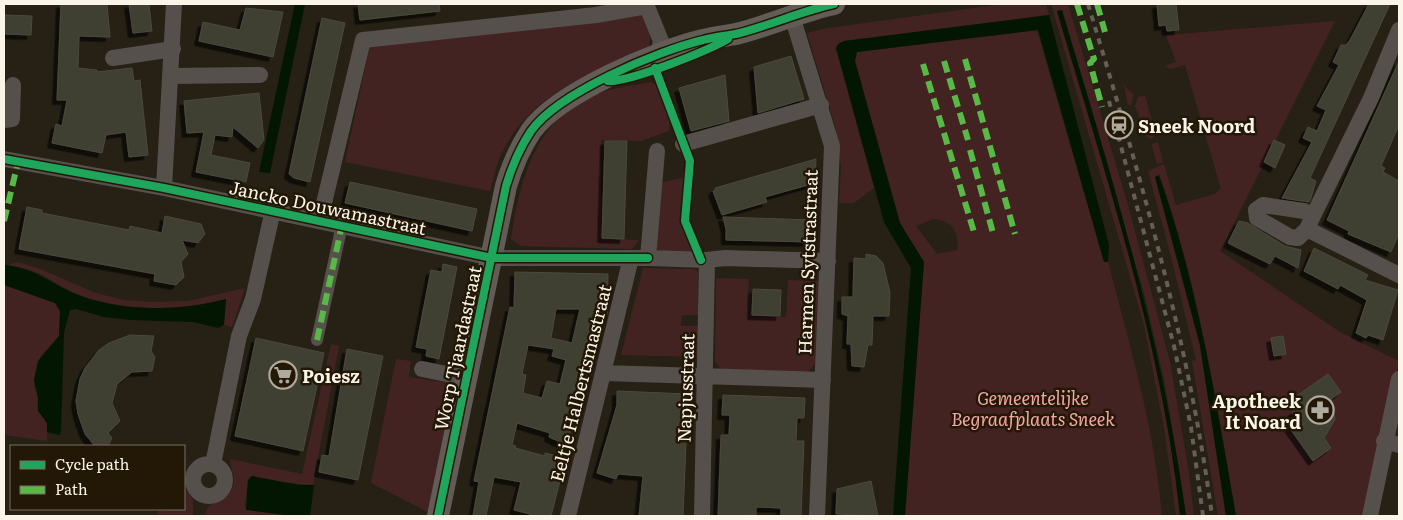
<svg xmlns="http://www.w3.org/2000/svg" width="1403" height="520" font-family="Literata,serif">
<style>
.green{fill:#432322;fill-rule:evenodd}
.water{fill:#031602}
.building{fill:#413f32;stroke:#4b493f;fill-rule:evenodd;filter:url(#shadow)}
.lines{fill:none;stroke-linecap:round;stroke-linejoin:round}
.pedestrian{stroke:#56504c;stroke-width:12}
.minor{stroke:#56504c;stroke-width:16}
.secondary{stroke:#625b56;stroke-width:22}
.rail{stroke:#645f59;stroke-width:4;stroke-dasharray:6 6;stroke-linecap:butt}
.quiet{stroke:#58b947;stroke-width:6;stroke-dasharray:12 6;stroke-linecap:butt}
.cycleway-casing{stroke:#231806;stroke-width:11}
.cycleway{stroke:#20a55d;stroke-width:8}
.labels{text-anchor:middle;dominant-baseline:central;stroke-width:5;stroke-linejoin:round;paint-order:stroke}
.poi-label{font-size:18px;font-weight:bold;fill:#fbf4e8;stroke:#231806;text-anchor:start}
.street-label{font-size:18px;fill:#fbf4e8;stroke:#231806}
.park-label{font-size:18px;font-style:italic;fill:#f4a7a7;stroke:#231806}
</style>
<defs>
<filter id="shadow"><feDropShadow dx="-4.5" dy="4.5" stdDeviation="0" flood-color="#0009"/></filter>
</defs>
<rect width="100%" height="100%" fill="#262015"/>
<path class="green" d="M1003,4H1046L1049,15L844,41L836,48L874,188L854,203H839L841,168L836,129L807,33L828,28Z
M1051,4H1068L1128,205L1170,362L1189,473L1194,516H1186L1165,384L1145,297L1061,10L1057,11C1106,178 1162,343 1180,516H1176L1165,434L1144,325Z
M643,9L651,31L649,47C593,74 529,93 501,155C495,167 494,179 490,191L345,162L370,44Z
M1335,21L1220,251L1340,332L1399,361L1366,516H1236C1217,402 1198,285 1159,175L1155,177L1200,346L1226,516H1218L1192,361L1196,360L1171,257L1148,171L1164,164L1176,205L1215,194L1220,189V186L1185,65L1171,69L1166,67L1167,65L1176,62L1166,35Z
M1037,30L1104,262H1108C1130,346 1155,430 1162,516H905L924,262L900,223L855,61L857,52ZM933,219C952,220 960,233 957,250L937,254L916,226Z
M1123,81L1126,88L1134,94L1131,105H1128Z
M651,82L658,85L670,120L669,131L641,141L601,140V238L638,240V242L632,249L521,246L511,239C520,179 536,114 602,92C618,87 635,85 651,82Z
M1145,95L1156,135L1150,139L1142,133L1144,130L1135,106L1138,97Z
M1158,142L1163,162L1157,164L1152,147V144Z
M685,177C679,210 680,224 695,254H658L656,244L660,183Z
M17,262L38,268L96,293L124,300L151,302L188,301L245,288L232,327L224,325L226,300C180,311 127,312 82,296C66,291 52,280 38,273C29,269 17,268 8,265Z
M643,268L693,269L698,271V315H682L681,326H698L697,357L621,355Z
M716,278L749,279L748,293L752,294V316L786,317L788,280L818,281L815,364L808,372L721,369L715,361Z
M4,285L55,303L60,311L59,336L41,356L34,385L38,398L37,405L47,423V441L4,435Z
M331,344L339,346L313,485L248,480L245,507L292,516H205C206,499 228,504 233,486C236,477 230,468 230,459L302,474Z
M396,359L411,361L409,377L457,384L430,513L371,483Z
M184,487L193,500V516H157L158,511L184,509Z"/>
<path class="water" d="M295,4H305L270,173L259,172Z
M1062,10C1112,177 1163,343 1186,516H1180C1162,343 1106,177 1057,11Z
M1049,15L1109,245L1108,262H1104L1038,30L857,52L855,61L900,223L924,262L905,516H893L911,268L884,222L836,48L838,44L844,41Z
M1159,175C1198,285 1216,402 1236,516H1226L1200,345L1155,177Z
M4,265C35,267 54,286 81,296C126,312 180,311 226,299L224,325L218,328L193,322L131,320L104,317L76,309L70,310L64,333L61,431L60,435L47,432V423L38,411V398L34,380L38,361L59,336L60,311L55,303L4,285Z
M252,476L300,485H314L310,516H292L246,510L248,480Z"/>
<path class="building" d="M61,4H107L110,37L79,36L78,68L97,70V72L132,68L134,81L140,80L148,155L129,157L126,132L106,135L102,153L52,143L56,124L62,126L67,100H57Z
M129,4H149L152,31L133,33Z
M358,4H439L440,11L360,20Z
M1157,4H1176L1179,30L1167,31L1166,25L1159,26Z
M1369,4H1390L1310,178L1316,181L1311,198L1309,202L1282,198L1312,142L1303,138L1308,127L1317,131L1326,110L1317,106L1339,65L1333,62L1341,45H1346L1350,40Z
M246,8L283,12L273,57L199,41L203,22L240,30Z
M4,15L32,16L31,35L4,34Z
M322,18L345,23L310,182L294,178L289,174Z
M791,56L804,99L758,113L754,67Z
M1399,61V125L1381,166L1385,168L1383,172L1399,181V233L1391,252L1348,234L1349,231L1327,220Z
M725,75L729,121L691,131L679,88Z
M259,93L264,140L258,148L233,127L232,137L215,135L211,155L250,163L246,182L196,172L204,132L187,133L184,101Z
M1274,140L1285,145L1275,168L1264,162Z
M605,141H627L624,239L602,238Z
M816,159L815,183L765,197L767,202L722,215L713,191H715V188Z
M350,182L477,209L472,231L345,203Z
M27,207L42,210V213L129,230L130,226L162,233L165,216L201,224L205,234L198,243L182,240L188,254L181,262L184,277L176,285L154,281L155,274L19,249Z
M723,217L814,220L813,242L726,240V229Z
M1239,221L1248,223L1285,246L1301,250L1298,268L1275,256L1270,264L1228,243Z
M1314,248L1368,275L1365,280L1398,290L1383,340L1368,335L1366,338L1356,333L1367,300L1340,285L1338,289L1304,271Z
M866,254L876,256L883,263L890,293L889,316H873L872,345H868L864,367L852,366L851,344H847L848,316L842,314V297H853L854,258L866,259Z
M443,264L457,267L439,359L426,356L427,349L416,347L431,270L442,272Z
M515,272L608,274L607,315H600L567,445L549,437L550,433L517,423L512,445L516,446L515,448L545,456V453L566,458L551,516H530V514L514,510L521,482L494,477L486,516H473L479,482L474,481L510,307L514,308ZM556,309H580L572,343L551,338ZM528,345L554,349L552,356L566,360L560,384L547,381L542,398L523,393L526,375L522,374Z
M753,289L781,290L780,316L752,315Z
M130,335L154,336L151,351L155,357L152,371L132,372L117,384L112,403L120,421L108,433L112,438L108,446H95L85,434L78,414L76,401L80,379L85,368L99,350L109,343Z
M1283,336L1286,354L1274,356L1271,338Z
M256,338L324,353L303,451L235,436Z
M347,349L383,356L358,480L319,472L322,455L329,456Z
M1328,374L1341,392L1331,399L1335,419L1324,438L1331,448L1313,461L1289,427L1298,421L1292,412L1301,406L1295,397Z
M617,391L688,394L683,516H639L643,476L618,474L616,479L597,473L617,405Z
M723,395L805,398L804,418H797L796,441H804L801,516H781V508L756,507V515L718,516L721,435H729L730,415H722Z
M871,481L878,516L836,514L837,489Z"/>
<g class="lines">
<path class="pedestrian" d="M317,340L342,225"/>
<path class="minor" d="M646,4L661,41L655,68
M792,16L832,146L817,516
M113,58L173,49
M171,76L260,75
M4,120L12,119L13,85
M683,144L821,105
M657,151L648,258L707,260L725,258L828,261
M4,159L164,188L492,258H648
M164,188L174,4
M1263,205L1304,211L1313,216L1307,229L1298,238L1290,237L1257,218L1256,210Z
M1313,216L1371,98L1399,30
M320,220L363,40L596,15L647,6
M1307,229L1399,275
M422,369L466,378
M604,373L823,380
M1384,441L1399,445
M193 480a16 16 0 1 1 32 0a16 16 0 1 1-32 0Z
M213,464L239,336L253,299L273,210
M568,516L631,258
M702,516L707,260
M1370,516L1399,379"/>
<path class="secondary" d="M438,516L506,186C512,166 519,149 531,131C558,93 657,51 703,40C714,37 725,36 736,34C769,26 801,11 834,4"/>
<path class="rail" d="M1088,4C1139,172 1189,341 1212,516
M1109,101L1174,346L1191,427L1203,516"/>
<path class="quiet" d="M1077,4L1094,59L1090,63L1102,107
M1097,4L1105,32
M965,59L1015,234
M944,61L968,140
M923,64L974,232
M970,150L993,233
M4,221L18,162
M317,340L342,225"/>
<g class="cycleway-casing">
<path id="cycleway" d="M655,68L690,161L685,221L701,260
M608,81C630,82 707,51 728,39
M4,159L164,188L492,258H648
M438,516L506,186C512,166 519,149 531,131C558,93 657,51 703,40C714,37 725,36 736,34C769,26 801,11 834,4"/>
</g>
<use href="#cycleway" class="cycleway"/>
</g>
<defs>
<g id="station-ring" transform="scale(1.4375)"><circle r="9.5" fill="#231806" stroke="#b0aa9e" stroke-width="1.5"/><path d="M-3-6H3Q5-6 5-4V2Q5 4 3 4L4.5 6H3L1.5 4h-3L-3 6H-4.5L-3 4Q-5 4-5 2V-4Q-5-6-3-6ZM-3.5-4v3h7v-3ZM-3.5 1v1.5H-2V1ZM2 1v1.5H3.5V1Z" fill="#b0aa9e"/></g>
<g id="supermarket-ring" transform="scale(1.4375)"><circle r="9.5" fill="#231806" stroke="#b0aa9e" stroke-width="1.5"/><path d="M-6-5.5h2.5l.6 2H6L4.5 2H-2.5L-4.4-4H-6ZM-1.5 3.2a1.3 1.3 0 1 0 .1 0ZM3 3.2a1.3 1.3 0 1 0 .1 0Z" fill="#b0aa9e"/></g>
<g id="pharmacy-ring" transform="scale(1.4375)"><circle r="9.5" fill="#231806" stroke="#b0aa9e" stroke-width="1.5"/><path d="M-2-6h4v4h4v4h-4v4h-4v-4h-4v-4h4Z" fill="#b0aa9e"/></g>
</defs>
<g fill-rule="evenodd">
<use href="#station-ring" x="1119" y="125"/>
<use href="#supermarket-ring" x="283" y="375"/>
<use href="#pharmacy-ring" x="1320" y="410"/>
</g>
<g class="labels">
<g class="poi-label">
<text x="1138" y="125">Sneek Noord</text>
<text x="302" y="375">Poiesz</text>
<text x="1301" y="400" text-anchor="end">Apotheek<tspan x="1301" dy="21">It Noard</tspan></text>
</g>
<g class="street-label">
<text transform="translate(328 207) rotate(12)">Jancko Douwamastraat</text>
<text transform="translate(807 262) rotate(-88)">Harmen Sytstrastraat</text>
<text transform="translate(457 348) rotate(-78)">Worp Tjaardastraat</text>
<text transform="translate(580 383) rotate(-76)">Eeltje Halbertsmastraat</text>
<text transform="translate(685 388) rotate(-88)">Napjusstraat</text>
</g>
<g class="park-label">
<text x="1033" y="397">Gemeentelijke<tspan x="1033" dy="21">Begraafplaats Sneek</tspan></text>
</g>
</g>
<rect width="1403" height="520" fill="none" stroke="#fbf4e8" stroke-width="10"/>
<rect x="10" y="445" width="175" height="65" fill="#231806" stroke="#797060"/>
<rect x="20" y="461" width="25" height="8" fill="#20a55d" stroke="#797060"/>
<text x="55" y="470" font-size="15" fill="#fbf4e8">Cycle path</text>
<rect x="20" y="486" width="25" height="8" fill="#58b947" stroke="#797060"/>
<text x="55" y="495" font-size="15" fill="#fbf4e8">Path</text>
</svg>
